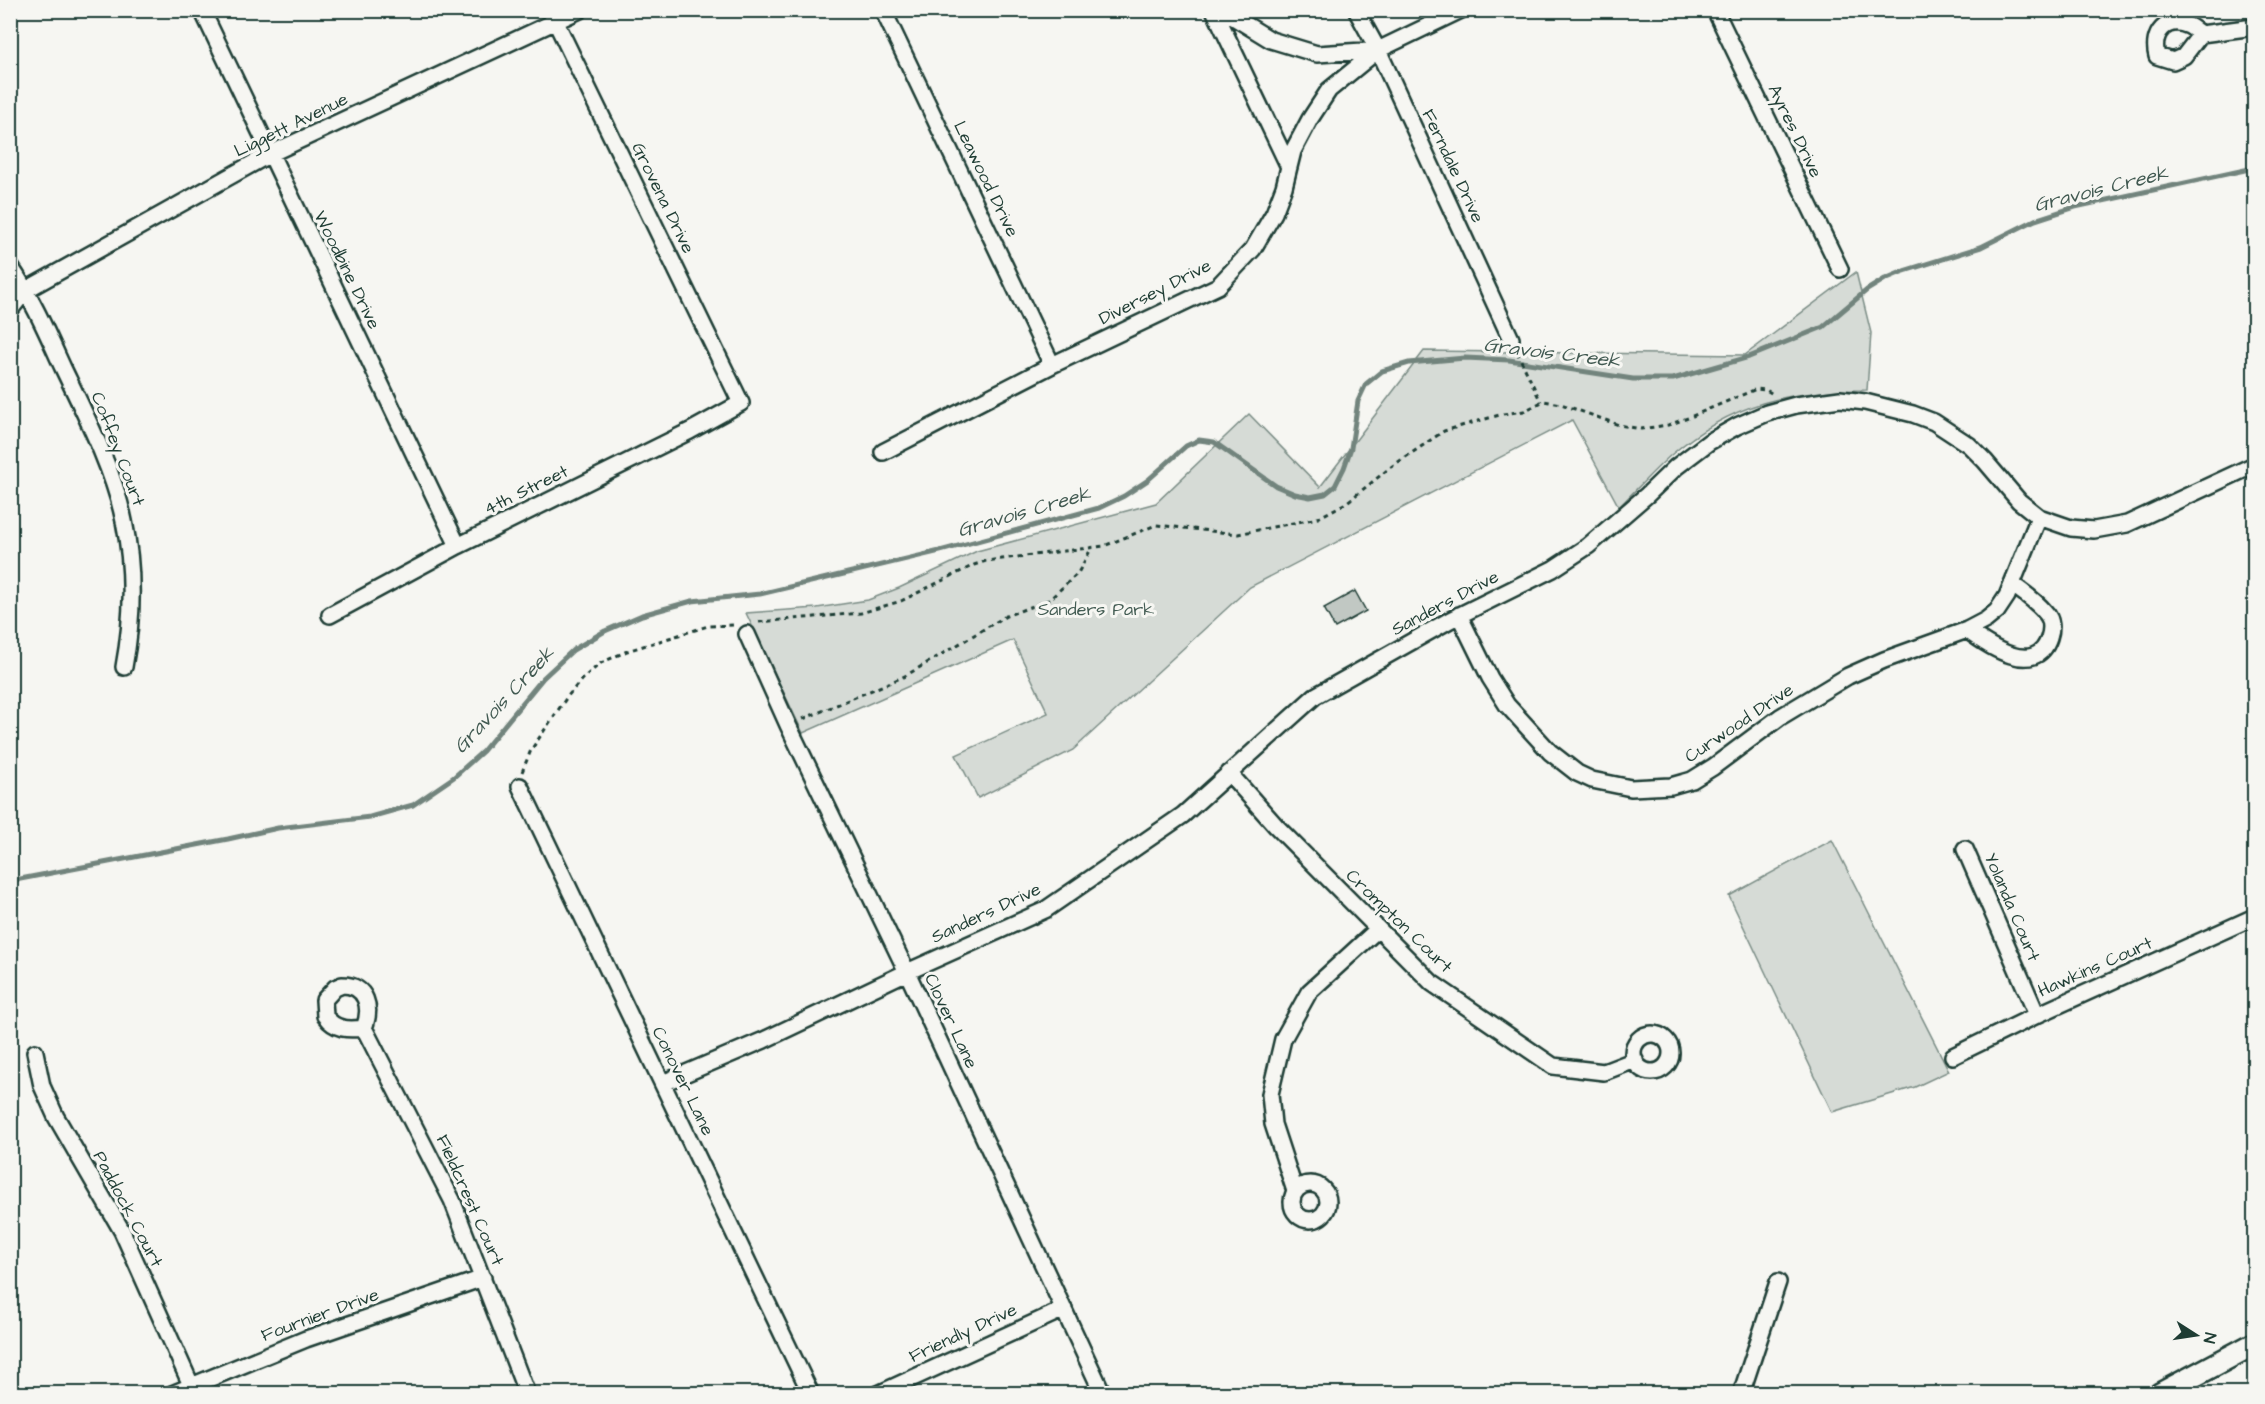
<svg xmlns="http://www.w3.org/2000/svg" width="2265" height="1404" font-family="'Architects Daughter',sans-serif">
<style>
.green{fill:#d6dbd6;stroke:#7a8c85;stroke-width:1.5}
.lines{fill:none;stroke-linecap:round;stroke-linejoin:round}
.stream{stroke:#72847d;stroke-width:5}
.building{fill:#c1c8c3;stroke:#1f3d34;stroke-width:1.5}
.street-casing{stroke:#1f3d34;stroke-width:20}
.secondary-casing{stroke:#1f3d34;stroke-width:26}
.path{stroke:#1f3d34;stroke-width:3;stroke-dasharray:4.5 4.5;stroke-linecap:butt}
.street{stroke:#f6f6f2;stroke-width:15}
.secondary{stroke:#f6f6f2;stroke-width:21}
.labels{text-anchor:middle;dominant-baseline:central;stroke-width:6;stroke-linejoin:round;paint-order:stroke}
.street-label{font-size:18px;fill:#1f3d34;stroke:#f6f6f2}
.park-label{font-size:18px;fill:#445d54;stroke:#f6f6f2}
.water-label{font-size:20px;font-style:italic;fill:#425a52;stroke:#f6f6f2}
</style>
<rect width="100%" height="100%" fill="#f6f6f2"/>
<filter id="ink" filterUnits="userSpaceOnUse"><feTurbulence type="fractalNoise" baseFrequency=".0167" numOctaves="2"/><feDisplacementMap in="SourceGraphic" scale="12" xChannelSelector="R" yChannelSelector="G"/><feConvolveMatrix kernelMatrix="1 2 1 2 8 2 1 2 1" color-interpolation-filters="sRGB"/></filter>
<g filter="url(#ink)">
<path class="green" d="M1856,272L1871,333L1867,390C1790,390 1731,403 1671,455C1653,471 1636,490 1619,507L1572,420L1250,587L1073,750L978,798L956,755L1048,713L1013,640L803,733L746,613L817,608L868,600L899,588L977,551L1156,503L1249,414L1320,487L1424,351L1745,355Z
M1832,840L1949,1071L1915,1087L1832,1112L1729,896Z"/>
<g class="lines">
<path class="stream" d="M10,881L228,839L278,828L370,817L413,805L454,777L483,751L543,678L573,650L605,631L642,615L692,601L760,594L940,551L1099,508L1124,496L1148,480L1186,446L1199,440L1214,442L1276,486L1295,494L1310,497L1325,494L1335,486L1344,468L1351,448L1358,401L1366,384L1382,371L1409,363L1465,358L1509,360L1633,379H1673L1749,357L1823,327L1867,290L1885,279L1904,271L1981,247L2035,220L2075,207L2254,168"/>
</g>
<path class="building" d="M1355,591L1366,611L1335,628L1324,608Z"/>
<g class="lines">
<g class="street-casing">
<path id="street" d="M202,10L458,546
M883,10L1052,365
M1214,10L1289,167
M1222,10L1271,40L1317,54L1378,50
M1356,10L1378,50L1511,339
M1715,10L1840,269
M2201,34L2184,56L2173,61L2157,56C2151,34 2166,15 2189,26C2193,28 2197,32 2201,34L2254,27
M10,266C32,298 47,333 63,368C85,414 114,471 124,521C134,569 133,619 124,667
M10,310L26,290L270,154L580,10
M883,452L1052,365L1218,286L1253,249L1274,213L1284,187L1293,151L1310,119L1329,90L1378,50L1461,10
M330,615L458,546L690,431L741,403L550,10
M1459,615L1490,678L1507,705L1550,752L1577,773L1592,780L1631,788L1671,786L1692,780L1713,767L1780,717L1848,676L1884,660L1967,630L1986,620L1997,611L2007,596L2039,517
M1967,630C1988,646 2036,678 2049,638C2052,629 2052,619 2045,612C2036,601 2024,593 2013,585
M747,634L788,725L907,972L1103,1394
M1229,773L1276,826L1432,983L1553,1066L1604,1072L1635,1060
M520,786L811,1394
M1965,849L2037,1015
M342,985C367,985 372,1008 364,1028C348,1030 335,1030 325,1016L324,1000L335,988Z
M364,1028L452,1200L527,1394
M1633 1053a19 19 0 1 1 38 0a19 19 0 1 1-38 0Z
M35,1052L42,1086L56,1117L122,1231L191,1385
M1953,1056L2037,1015L2254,917
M663,1083L764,1040L907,972L1045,910L1183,815L1315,696L1450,620L1553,569L1588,546L1647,495L1676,467L1709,442L1737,426L1767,413L1796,405L1840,399L1865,402L1913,414L1934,422L1969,445L1985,461L2019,501L2039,517L2071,528L2094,530L2127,524L2254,465
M1292 1202a18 18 0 1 1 36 0a18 18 0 1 1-36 0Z
M1295,1191L1273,1124L1270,1094L1283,1039L1309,992L1378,929
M172,1394L306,1339L483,1278
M878,1394L1064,1309
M1741,1394L1778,1282"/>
</g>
<g class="secondary-casing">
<path id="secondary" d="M2160,1394L2254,1344"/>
</g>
<path class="path" d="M1517,352L1541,402
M759,622L861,613L901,601L974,565L986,561L1104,546L1156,525L1238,534L1318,518L1346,503L1391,467L1444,431L1503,414L1524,411L1544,401L1561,404L1619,425L1641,429L1668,425L1688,418L1756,389L1766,390L1773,394
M803,719L905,676L1006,616L1049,600L1078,573L1091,549
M522,772L531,750L567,697L582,679L601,663L627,651L708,626L734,625"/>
<use href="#street" class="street"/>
<use href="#secondary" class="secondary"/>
</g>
</g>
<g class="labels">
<g class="street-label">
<text transform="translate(291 125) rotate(-26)">Liggett Avenue</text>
<text transform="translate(1795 131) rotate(64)">Ayres Drive</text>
<text transform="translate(1453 166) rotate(65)">Ferndale Drive</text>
<text transform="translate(986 179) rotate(64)">Leawood Drive</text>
<text transform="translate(663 198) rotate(64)">Grovena Drive</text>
<text transform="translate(347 270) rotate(64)">Woodbine Drive</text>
<text transform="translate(1155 292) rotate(-27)">Diversey Drive</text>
<text transform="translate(118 449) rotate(69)">Coffey Court</text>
<text transform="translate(526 490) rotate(-26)">4th Street</text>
<text transform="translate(1445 603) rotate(-28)">Sanders Drive</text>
<text transform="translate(1739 723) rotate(-34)">Curwood Drive</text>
<text transform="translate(2012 907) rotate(67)">Yolanda Court</text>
<text transform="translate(986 913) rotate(-25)">Sanders Drive</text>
<text transform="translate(1399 921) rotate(44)">Crompton Court</text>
<text transform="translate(2095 967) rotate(-24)">Hawkins Court</text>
<text transform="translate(951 1021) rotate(65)">Clover Lane</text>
<text transform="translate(683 1081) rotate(64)">Conover Lane</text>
<text transform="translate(470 1200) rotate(66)">Fieldcrest Court</text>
<text transform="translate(128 1209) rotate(62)">Paddock Court</text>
<text transform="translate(320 1315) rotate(-20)">Fournier Drive</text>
<text transform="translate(963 1333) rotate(-25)">Friendly Drive</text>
</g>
<g class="park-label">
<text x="1096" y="609">Sanders Park</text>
</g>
<g class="water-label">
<text transform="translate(2101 189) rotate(-14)">Gravois Creek</text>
<text transform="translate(1552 353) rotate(7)">Gravois Creek</text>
<text transform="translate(1024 512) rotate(-16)">Gravois Creek</text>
<text transform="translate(504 700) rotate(-47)">Gravois Creek</text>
</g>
</g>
<rect width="2265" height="1404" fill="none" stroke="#f6f6f2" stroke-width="36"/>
<rect x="18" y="18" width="2229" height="1368" fill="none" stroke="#1f3d34" stroke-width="2" filter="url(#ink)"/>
<g transform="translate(2196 1335) rotate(102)" stroke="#f6f6f2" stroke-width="4.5" paint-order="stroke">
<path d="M0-4.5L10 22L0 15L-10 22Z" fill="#1f3d34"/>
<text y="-9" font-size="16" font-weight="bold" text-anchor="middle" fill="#1f3d34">N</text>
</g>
</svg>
